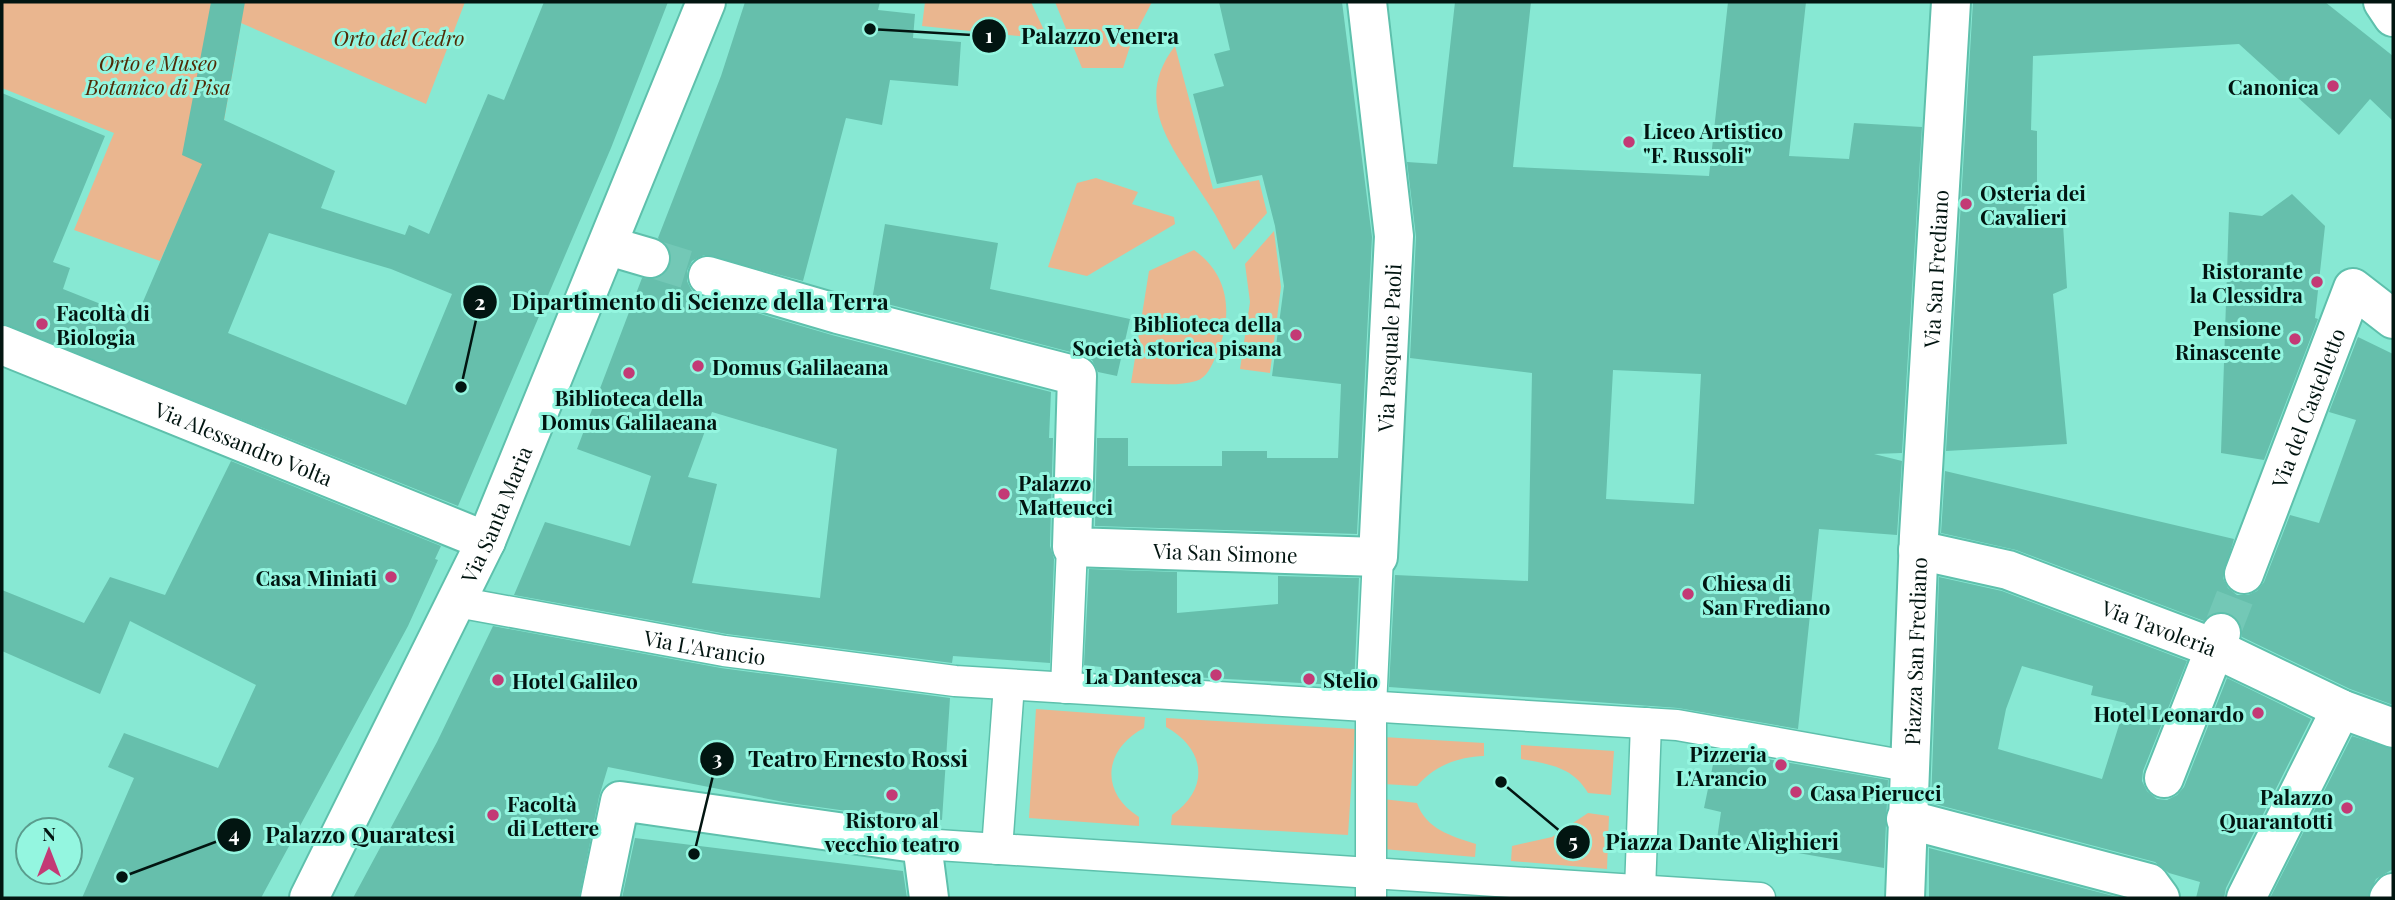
<svg xmlns="http://www.w3.org/2000/svg" width="2395" height="900" font-family="'Playfair Display',serif">
<style>
.green{fill:#eab68f}
.building{fill:#66bfac;fill-rule:evenodd}
.lines{fill:none;stroke-linecap:round;stroke-linejoin:round}
.minor-tunnel{stroke:#73c8b6;stroke-width:38;stroke-dasharray:38 19;stroke-linecap:butt}
.pedestrian-casing{stroke:#5ec0ac;stroke-width:33}
.minor-casing{stroke:#5ec0ac;stroke-width:42}
.pedestrian{stroke:#fff;stroke-width:30}
.minor{stroke:#fff;stroke-width:38}
.poi-dot{fill:#c33a75;stroke:#94f6e0;stroke-width:2.5}
.labels{text-anchor:middle;dominant-baseline:central;stroke-width:6;stroke-linejoin:round;paint-order:stroke}
.park-label{font-size:21px;font-style:italic;fill:#502a06;stroke:#94f6e0}
.poi-label{font-size:21px;font-weight:bold;fill:#021511;stroke:#94f6e0;text-anchor:start}
.street-label{font-size:21px;fill:#021511;stroke:#94f6e0}
.leader{fill:none;stroke:#021511;stroke-width:2.5}
.callout-dot{fill:#021511;stroke:#94f6e0;stroke-width:2.5}
.mark-label{font-size:21px;text-anchor:middle;font-weight:bold;fill:#fff}
.callout-label{font-size:23px;text-anchor:middle;font-weight:bold;fill:#021511;stroke:#94f6e0;stroke-width:6;stroke-linejoin:round;paint-order:stroke}
</style>
<rect width="100%" height="100%" fill="#87e8d3"/>
<path class="green" d="M2,2H465L426,104L241,23L224,120L160,261L74,230L114,133L2,88Z
M925,2H1031L1048,39L922,26Z
M1055,2H1152L1132,40L1123,68H1082Z
M1175,46L1213,189L1259,180L1267,213L1234,250C1226,235 1218,218 1208,203C1176,152 1130,104 1175,46Z
M1096,178L1138,192L1132,204L1174,217L1175,224L1087,276L1048,267L1077,183Z
M1274,231L1281,287L1270,373L1240,369L1250,302L1245,264Z
M1194,250C1231,276 1233,317 1216,356C1212,365 1207,378 1196,381C1177,387 1151,383 1131,383L1149,271Z
M1036,709L1145,717L1144,728C1104,749 1099,792 1139,817V826L1029,818Z
M1166,718L1355,729L1348,835L1171,825L1172,815C1210,789 1206,749 1166,727Z
M1383,737L1484,743V756C1457,757 1434,766 1417,786L1383,784Z
M1521,745L1614,751L1611,795L1588,793C1573,767 1549,764 1521,759Z
M1383,799L1417,803C1426,829 1451,836 1476,844L1475,857L1383,849Z
M1588,813L1609,816L1607,869L1511,861L1512,846L1552,837Z"/>
<path class="building" d="M211,2H245L224,120L335,171L321,208L405,235L409,225L429,234L488,94L504,100L544,2H668L611,148L458,506L2,324V93L105,136L53,262L70,268L63,289L136,318L202,164L182,155ZM269,233L391,269L452,294L406,405L228,333Z
M745,2H880L878,10L915,14L913,38L961,42L958,86L890,80L882,125L846,118L803,281L704,255L692,261L687,271V281L692,291L702,297L832,335L1051,392L1049,438H1053L1050,546L1054,559L1050,663L953,656L952,663L727,634L514,595L545,522L630,546L651,476L577,449L642,278L656,279L665,274L671,265V252L658,238L721,76ZM712,412L837,449L820,598L692,583L717,484L688,477Z
M1219,2H1342L1372,237L1357,534L1095,526L1097,438H1128V466H1222V451H1267V458H1338L1341,384L1272,376L1284,286L1275,226L1262,175L1217,184L1193,94L1224,86L1214,54L1230,50Z
M1455,2H1531L1513,167L1709,176L1728,2H1806L1789,156L1849,159L1854,123L1922,127L1902,453L1874,454L1902,461L1897,535L1819,529L1798,729L1678,708L1389,687L1395,575L1528,581L1532,373L1410,358L1416,237L1407,162L1437,164ZM1613,370L1701,374L1694,504L1606,499Z
M1973,2H2325L2393,56V121L2370,99L2339,135L2239,44L2033,56L2031,130L2037,131V226L2063,224L2067,288L2053,294L2067,444L1946,451Z
M2292,194L2325,226L2315,318L2318,319L2264,460L2221,453L2229,212L2262,216Z
M885,224L998,243L990,289L1130,319L1117,376L1098,372L1092,360L1082,355L872,300Z
M2358,337L2393,354V705L2350,689L2242,637L2238,620L2228,612H2217L2204,621L2016,550L1941,533L1945,471L2234,539L2223,578L2228,588L2237,595H2248L2257,591L2264,582L2290,515L2319,523L2356,420L2329,412Z
M231,461L441,546L435,559L438,560L408,626L261,898H82L134,778L108,767L124,733L218,768L256,685L130,621L100,694L2,651V590L84,623L110,577L165,595Z
M1089,569L1177,572V613L1278,604V576L1359,578L1354,686L1102,672L1101,667L1084,665Z
M1939,577L2002,591L2187,661L2143,771L2142,781L2147,791L2157,799L2167,800L2177,795L2184,787L2227,678L2311,719L2226,888L2224,898H2196L2200,882L2169,873L2155,862L1931,803ZM2022,666L2093,686L2091,695L2126,703L2102,779L1998,749L2006,709Z
M493,626L721,668L950,698L942,820L875,811L876,815L789,803L608,767L599,797L579,898H353L437,742Z
M2352,736L2393,749V869L2376,879L2368,898H2270Z
M1716,750L1888,780L1884,868L1717,839L1721,812L1704,808Z
M635,838L903,871L907,898H622Z
M1929,848L2121,898H1929Z"/>
<g class="lines">
<path class="minor-tunnel" d="M650,258L708,276
M2221,633L2244,574"/>
<g class="pedestrian-casing">
<g id="pedestrian">
<path id="s1" d="M457,602L724,651L955,681L1677,725L1907,766"/>
<path d="M1066,688L1072,547"/>
<path d="M922,844L1760,898"/>
<path d="M997,849L1009,685"/>
<path d="M1640,891L1646,723"/>
<path d="M1371,898V707L1378,557"/>
</g>
</g>
<g class="minor-casing">
<g id="minor">
<path d="M2383,2L2393,17"/>
<path d="M609,246L650,258"/>
<path id="s2" d="M708,276L838,314L1077,376L1072,547L1378,557L1394,236L1367,2"/>
<path id="s3" d="M2,345L486,541"/>
<path id="s4" d="M1918,550L2008,570L2214,648L2341,709L2393,728"/>
<path id="s5" d="M2244,574L2353,288L2393,319"/>
<path d="M2164,778L2221,633"/>
<path d="M1906,819L2149,883L2160,898"/>
<path id="s6" d="M309,898L486,541L706,2"/>
<path d="M600,898L620,801L922,844L929,898"/>
<path id="s7" d="M1905,898L1919,536L1951,2"/>
<path d="M2246,898L2341,709"/>
<path d="M2389,898L2393,893"/>
</g>
</g>
<use href="#pedestrian" class="pedestrian"/>
<use href="#minor" class="minor"/>
</g>
<g class="poi-dot">
<circle cx="2333" cy="86" r="7"/>
<circle cx="1629" cy="142" r="7"/>
<circle cx="1966" cy="204" r="7"/>
<circle cx="2317" cy="282" r="7"/>
<circle cx="42" cy="324" r="7"/>
<circle cx="1296" cy="335" r="7"/>
<circle cx="2295" cy="339" r="7"/>
<circle cx="698" cy="366" r="7"/>
<circle cx="629" cy="373" r="7"/>
<circle cx="1004" cy="494" r="7"/>
<circle cx="391" cy="577" r="7"/>
<circle cx="1688" cy="594" r="7"/>
<circle cx="1216" cy="675" r="7"/>
<circle cx="1309" cy="679" r="7"/>
<circle cx="498" cy="680" r="7"/>
<circle cx="2258" cy="713" r="7"/>
<circle cx="1781" cy="765" r="7"/>
<circle cx="1796" cy="792" r="7"/>
<circle cx="892" cy="795" r="7"/>
<circle cx="2347" cy="808" r="7"/>
<circle cx="493" cy="815" r="7"/>
</g>
<g class="labels">
<g class="park-label">
<text x="399" y="37">Orto del Cedro</text>
<text x="158" y="62">Orto e Museo<tspan x="158" dy="24">Botanico di Pisa</tspan></text>
</g>
<g class="poi-label">
<text x="2319" y="86" text-anchor="end">Canonica</text>
<text x="1643" y="130">Liceo Artistico<tspan x="1643" dy="24">"F. Russoli"</tspan></text>
<text x="1980" y="192">Osteria dei<tspan x="1980" dy="24">Cavalieri</tspan></text>
<text x="2303" y="270" text-anchor="end">Ristorante<tspan x="2303" dy="24">la Clessidra</tspan></text>
<text x="56" y="312">Facoltà di<tspan x="56" dy="24">Biologia</tspan></text>
<text x="1282" y="323" text-anchor="end">Biblioteca della<tspan x="1282" dy="24">Società storica pisana</tspan></text>
<text x="2281" y="327" text-anchor="end">Pensione<tspan x="2281" dy="24">Rinascente</tspan></text>
<text x="712" y="366">Domus Galilaeana</text>
<text x="629" y="397" text-anchor="middle">Biblioteca della<tspan x="629" dy="24">Domus Galilaeana</tspan></text>
<text x="1018" y="482">Palazzo<tspan x="1018" dy="24">Matteucci</tspan></text>
<text x="377" y="577" text-anchor="end">Casa Miniati</text>
<text x="1702" y="582">Chiesa di<tspan x="1702" dy="24">San Frediano</tspan></text>
<text x="1202" y="675" text-anchor="end">La Dantesca</text>
<text x="1323" y="679">Stelio</text>
<text x="512" y="680">Hotel Galileo</text>
<text x="2244" y="713" text-anchor="end">Hotel Leonardo</text>
<text x="1767" y="753" text-anchor="end">Pizzeria<tspan x="1767" dy="24">L'Arancio</tspan></text>
<text x="1810" y="792">Casa Pierucci</text>
<text x="2333" y="796" text-anchor="end">Palazzo<tspan x="2333" dy="24">Quarantotti</tspan></text>
<text x="507" y="803">Facoltà<tspan x="507" dy="24">di Lettere</tspan></text>
<text x="892" y="819" text-anchor="middle">Ristoro al<tspan x="892" dy="24">vecchio teatro</tspan></text>
</g>
<g class="street-label">
<text stroke="none"><textPath href="#s7" startOffset="630">Via San Frediano</textPath></text>
<text stroke="none"><textPath href="#s2" startOffset="1069">Via Pasquale Paoli</textPath></text>
<text stroke="none"><textPath href="#s5" startOffset="178">Via del Castelletto</textPath></text>
<text stroke="none"><textPath href="#s3" startOffset="261">Via Alessandro Volta</textPath></text>
<text stroke="none"><textPath href="#s6" startOffset="427">Via Santa Maria</textPath></text>
<text stroke="none"><textPath href="#s2" startOffset="707">Via San Simone</textPath></text>
<text stroke="none"><textPath href="#s4" startOffset="254">Via Tavoleria</textPath></text>
<text stroke="none"><textPath href="#s1" startOffset="252">Via L'Arancio</textPath></text>
<text stroke="none"><textPath href="#s7" startOffset="247">Piazza San Frediano</textPath></text>
</g>
</g>
<path class="leader" d="M870 29L989 36M461 387L480 302M694 854L717 759M122 877L234 835M1501 782L1573 842"/>
<g class="callout-dot">
<circle cx="870" cy="29" r="7"/>
<circle cx="461" cy="387" r="7"/>
<circle cx="694" cy="854" r="7"/>
<circle cx="122" cy="877" r="7"/>
<circle cx="1501" cy="782" r="7"/>
<circle cx="989" cy="36" r="18"/>
<circle cx="480" cy="302" r="18"/>
<circle cx="717" cy="759" r="18"/>
<circle cx="234" cy="835" r="18"/>
<circle cx="1573" cy="842" r="18"/>
</g>
<g class="mark-label">
<text x="989" y="43">1</text>
<text x="480" y="310">2</text>
<text x="717" y="766">3</text>
<text x="234" y="842">4</text>
<text x="1573" y="849">5</text>
</g>
<g class="callout-label">
<text x="1100" y="44">Palazzo Venera</text>
<text x="700" y="310">Dipartimento di Scienze della Terra</text>
<text x="858" y="767">Teatro Ernesto Rossi</text>
<text x="360" y="843">Palazzo Quaratesi</text>
<text x="1722" y="850">Piazza Dante Alighieri</text>
</g>
<rect width="2395" height="900" fill="none" stroke="#021511" stroke-width="7"/>
<g transform="translate(49 851)"><circle r="33" fill="#94f6e0" stroke="#5a9c8d" stroke-width="2"/>
<path d="M0-5L12 26L0 18L-12 26Z" fill="#c33a75"/>
<text y="-10" font-size="19" font-weight="bold" text-anchor="middle" fill="#021511">N</text>
</g>
</svg>
